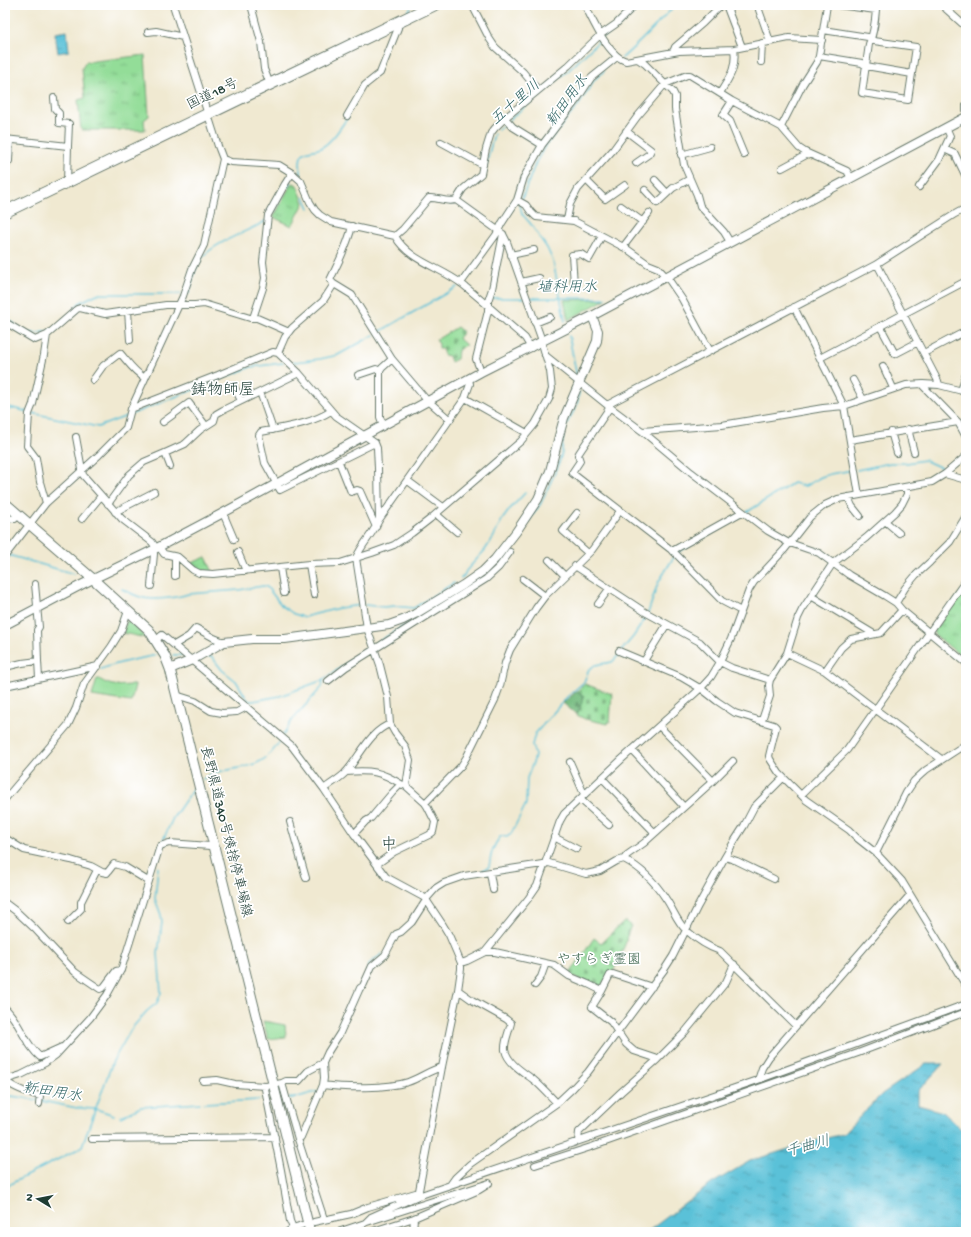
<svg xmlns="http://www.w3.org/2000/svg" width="971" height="1237" font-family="'Gochi Hand','Klee One',sans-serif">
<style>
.grass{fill:#93dd98;stroke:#598d66}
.forest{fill:url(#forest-firs);stroke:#4a7c5a}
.cemetery{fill:url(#cemetery-stones);stroke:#598d66}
.park{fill:url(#park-tufts);stroke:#598d66}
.water{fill:url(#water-ripples);stroke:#3c7f86}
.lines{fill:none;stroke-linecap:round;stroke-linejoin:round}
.stream{stroke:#5ac1d8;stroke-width:1.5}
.minor-casing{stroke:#68796b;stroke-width:8}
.tertiary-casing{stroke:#68796b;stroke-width:10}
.secondary-casing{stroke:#68796b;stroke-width:11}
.trunk-casing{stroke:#68796b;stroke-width:13}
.minor{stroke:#fff;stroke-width:6}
.tertiary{stroke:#fff;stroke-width:8}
.secondary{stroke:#fff;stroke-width:9}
.trunk{stroke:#fff;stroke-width:11}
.labels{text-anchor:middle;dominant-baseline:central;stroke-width:3.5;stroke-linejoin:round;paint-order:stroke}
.street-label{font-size:14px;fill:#1f3d34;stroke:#fff}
.park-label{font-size:14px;fill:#3c654d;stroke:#fff}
.water-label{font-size:15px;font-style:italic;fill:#316565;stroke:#fff}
.quarter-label{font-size:16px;fill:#1f3d34;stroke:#fff}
</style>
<defs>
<pattern id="forest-firs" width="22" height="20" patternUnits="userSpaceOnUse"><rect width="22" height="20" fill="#76bc80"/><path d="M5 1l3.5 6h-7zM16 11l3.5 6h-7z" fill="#609a6a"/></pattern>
<pattern id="cemetery-stones" width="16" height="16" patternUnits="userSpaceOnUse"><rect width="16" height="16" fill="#93dd98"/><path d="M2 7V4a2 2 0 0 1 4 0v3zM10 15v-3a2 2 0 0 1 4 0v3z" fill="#77b47d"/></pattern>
<pattern id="park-tufts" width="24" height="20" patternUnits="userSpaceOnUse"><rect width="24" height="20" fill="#93dd98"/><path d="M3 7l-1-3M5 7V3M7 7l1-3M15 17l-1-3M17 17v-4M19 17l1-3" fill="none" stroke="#77b47d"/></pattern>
<pattern id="water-ripples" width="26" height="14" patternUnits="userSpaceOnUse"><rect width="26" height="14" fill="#5ac1d8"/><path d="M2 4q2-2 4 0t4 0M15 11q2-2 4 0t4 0" fill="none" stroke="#4a9eb0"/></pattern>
</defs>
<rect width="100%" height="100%" fill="#fff"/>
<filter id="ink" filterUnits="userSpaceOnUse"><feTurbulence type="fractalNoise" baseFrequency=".025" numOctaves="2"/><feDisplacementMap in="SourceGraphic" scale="8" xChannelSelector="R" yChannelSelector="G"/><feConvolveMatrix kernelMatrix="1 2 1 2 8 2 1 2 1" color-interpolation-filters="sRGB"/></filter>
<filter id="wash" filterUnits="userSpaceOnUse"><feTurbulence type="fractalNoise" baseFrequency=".012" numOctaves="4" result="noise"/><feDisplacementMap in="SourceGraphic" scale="16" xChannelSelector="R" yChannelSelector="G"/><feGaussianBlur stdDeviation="0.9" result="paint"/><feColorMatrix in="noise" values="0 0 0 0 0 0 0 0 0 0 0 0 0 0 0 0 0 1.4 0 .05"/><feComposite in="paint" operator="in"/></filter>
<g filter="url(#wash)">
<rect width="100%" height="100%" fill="#f0e9d1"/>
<path class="grass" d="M606,299L568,320L564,300Z
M127,620L140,631L146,638L123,633Z
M97,679H99C114,688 118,685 135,685L131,702L92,696Z
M263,1021L285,1025L286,1037L268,1039Z"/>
<path class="forest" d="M577,691L584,697L577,715L563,703Z"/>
<path class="cemetery" d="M457,327L463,332L458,338L466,345L458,350L457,359L451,362L449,356L444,355L442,349H439V344L436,340Z
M585,684L612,694L610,722H608V724L585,719L577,715L584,697L577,691Z
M624,921L631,925L626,939L627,940L613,972L600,987L569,975L594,938L601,943Z"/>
<path class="park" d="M145,55L149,116L144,120L145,130H81L78,100L85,98L82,68L86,62Z
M294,183L297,185L304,203L292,226L273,217L276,213L291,184Z
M206,557L213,572L200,571L189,564Z
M962,590L966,593V658H963L934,634V631Z"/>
<path class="water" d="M67,31L69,51L58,53L55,33Z
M926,1064H943L918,1091V1105L943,1112L961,1129L966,1132V1232H647L711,1184L750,1161L811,1142L843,1134L882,1094Z"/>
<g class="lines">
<path class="stream" d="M408,12L412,5
M603,37L618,27L641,5
M622,58C641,42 658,22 676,5
M509,120L549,86L569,70L600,40
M498,129L506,123
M301,174C301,168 298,160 302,155C306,149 315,151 321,148C333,141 340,128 348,117
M287,187L290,182
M469,187L483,177L494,134
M304,197L309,208
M521,201L536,162L545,146L580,103L594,80L604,71
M449,204H454L456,202
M520,204L522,214L530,223L547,248L553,261L565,321
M273,211L284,192
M186,293H189C192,281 194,268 202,258C213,243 249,231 266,221
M492,298H524
M529,298H606
M75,308L79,303L97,294H181
M5,319L15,324
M379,332L457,287
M28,333H38L48,331
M569,336L577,377
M294,362L320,359L338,355L374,335
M5,406L28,412
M5,410L14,409
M32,413L98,427L127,416
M132,414L251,367L283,363
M565,427L577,405L579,392
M857,470L890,463H907L924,460L944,469
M747,512L793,483L805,486L821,477L830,474L853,470
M523,529L541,503L558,466L562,452L563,435
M678,552L740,516
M8,555L33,562L74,574
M461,578L464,576L466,571L485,550L493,538L502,520L510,509L525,493
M470,585L486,575L496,564L507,550
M122,589C128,592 134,595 140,597C151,601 177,598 188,594L239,590L263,586L267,587L282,606L294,614L304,617L339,608L361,605
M365,605L384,607L394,606L414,608L454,583
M648,613L658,583L675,555
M375,644L434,607
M622,650L633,637L647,616
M173,655H182
M206,656L212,657L222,670L236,681L247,699L250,701H253L280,696L323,680L371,646
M101,669C119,662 138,659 157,655
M5,690L88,671
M283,735L293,719L322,687L323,680
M203,779C209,774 215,772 223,771C250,766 266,766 281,739
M163,840L173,818L193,789
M482,871L489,867C491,854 492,847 501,836L507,837L511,834L526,804L527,778L534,760L535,755L532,745L535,734L567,697L584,682L589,669L595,665L612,662L620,654
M368,968L370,963L382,954
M5,1098L11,1096L38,1100
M289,1098C299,1099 307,1093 317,1092
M42,1101L77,1108L96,1109L114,1115
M204,1103L259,1100
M120,1117L141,1107L200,1103
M5,1188L14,1182L78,1149L82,1146L113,1061L132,1028L147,1011L157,1003L161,993L158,953L162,922L161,915L155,899L158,867"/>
</g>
</g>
<g filter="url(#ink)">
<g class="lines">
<g class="minor-casing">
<path id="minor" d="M251,5L261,42L264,69L270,84
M472,5L489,38L495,47L523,72L538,90
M585,5C592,20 609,57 626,61L679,51L734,49L789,38L822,40
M726,5L742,47
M760,5L759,10L770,41
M950,5L946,9L966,27
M823,30L868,37L874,41L916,47L908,100L862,93L869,44C874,33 875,22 876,10L838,5
M148,32L156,31L183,37
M673,52L675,47L703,23L721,5
M819,56L862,63L866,66L912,74
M639,60L645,64L665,84L687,75H690L732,101L781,127L799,148L805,152L847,171L851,178
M761,62L762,43
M720,93C729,78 737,68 734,49
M54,98L55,109L59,113V123L69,124L68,146
M732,101L723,115L730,121L744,155
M966,106V110
M347,116L365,85L380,73L398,28L397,24
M505,118L513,127L542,145L524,177L517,200
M781,127L803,84L817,62L819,56L827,5
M626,131L651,150L649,154L636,163
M5,139L68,146L67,183
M441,142L483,165
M542,145L578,98L591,78L617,57
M944,149L955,154L966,177
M681,155L710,147
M223,159L231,162L279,165L292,173L301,181L310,202L315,210L320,215L331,222L395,236C409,261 440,267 462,284C483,301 504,320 525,338L531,348
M5,164H7L9,161L10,140
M782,168L808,154
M586,180L605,199L625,185
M655,180L667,193
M919,187L939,160L950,136L946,127
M645,190L657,203L673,188L690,179
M621,206L643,222
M567,220L570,204L578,189L613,150L637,117L665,84L673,92L675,96V109L684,165L697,195L700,206L724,232L730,242
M395,236L403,229L429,198C438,197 446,203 456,200L463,189L481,174L486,149L491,133L495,128L505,118L568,66L600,35L616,24L635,5
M623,247L649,213
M511,255L534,250
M877,264L938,381L939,385
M521,282L539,278
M461,283L496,235L502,223L517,200L526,205L531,212L536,217L574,221L627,249L648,264L658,268L669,280L682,299L710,351
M334,284L352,295L392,359L382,368L380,371V417L383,426
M574,284L572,255L581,254L589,259L602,236
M794,307L844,406L859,495
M128,311L130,340
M253,318L263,288L265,278L263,262L268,215L285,184L292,173
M5,322L35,340L47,335
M535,323L550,317
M880,326L895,354L918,342
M278,353L285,337L292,328L323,301L334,284L330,280C338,263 348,245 352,226
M924,353L966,331
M545,355L607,405L642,431L691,472L768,531L787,542L819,553L849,575L885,596L896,603L902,610L966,663
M820,358L966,281
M392,359L425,398L450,420
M883,366L893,388
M481,372L476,359L488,311V301L492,289L503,234
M358,375L376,369L380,371
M93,380L103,366L120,353C128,362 134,372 145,378
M853,380L863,399
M923,384V386L958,422L966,437
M235,388L241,401
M961,391L966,374
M260,392L273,430
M465,398L527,433
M607,405L875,265L955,214L966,208
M610,407L579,453L578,455L580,461L572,473L674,552L722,601L741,611
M131,409L218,375L273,352L278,353L299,373L336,416L375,443L377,448L378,468L379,520
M331,411C311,424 285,427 261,432L259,435L265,463L280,490L375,443
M163,422L189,403L206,426
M908,429L914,452
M642,431L722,425L823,408L844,406L906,385L923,384L939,385L966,392
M891,432L897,453
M76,437L83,475L122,519L152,542L156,548
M850,440L958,422
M165,453L170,466
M339,462L351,492L357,490L360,491L376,527
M945,474L966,480
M408,481L443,507
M848,497L852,506L860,516
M46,503L40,482L36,458L27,446L29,414L33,404L44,355L47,335L77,309L80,308L105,314L166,305H195L204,304L250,318H257L289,332
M108,504L129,475L144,462L165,453L185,444L200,430L214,421L216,414L223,410L299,373
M115,512L154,492
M223,513L234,539
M577,513L563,531L588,553
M436,514L457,532
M5,518L15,519L19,515
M82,519L101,496
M885,521L899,533
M159,547L164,554L178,557L193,570L199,573L213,574L309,564L340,563L372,553L394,545L412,533L430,519L521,441L535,424L549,399L552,389L550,371L543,347L541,338L507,242L503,234L456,200
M672,551L742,512
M238,552L246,571
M5,556L46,503L99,455L126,428L131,409L183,296L192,269L204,245L223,159L218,146L173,5
M175,557V576
M549,560L565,576
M309,564L314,595
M575,566L645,612L700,642L720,662L732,668L770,680
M280,568L284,593
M523,579L545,596
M35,584L39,627L37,630L38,661
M151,586L154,554L153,550
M811,596L874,634
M896,603L905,588L916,575L930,562L950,542L966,516
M598,604L609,589
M156,640L162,635L291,745L324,789L354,834L386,877L425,898L443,925L449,935L461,963V969L458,990L442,1067L418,1196
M174,645L189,636L196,628L214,638L224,642
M619,651L681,677L703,690L717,701L735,713L774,725L776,727L769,756L770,759L779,773L806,800L849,830L857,838L876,853L902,881L966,986
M787,653L825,671L941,759
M644,661L667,624
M5,667L22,663L38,661L39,678
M825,671L841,648L851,639L881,633L902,610
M328,681L346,667L486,579L499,567L510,552
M5,686L98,666
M176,695L195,701L211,711L222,713L237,712L247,707
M762,720L770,696L769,685L770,680L787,653L798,618L802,610L833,563L866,538L895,512L902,504L907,494V488
M632,750L684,807
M570,762L584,794
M346,772C371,770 380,771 401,784
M602,778L655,833
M713,781L733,761
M324,789C331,783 341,778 346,772C360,756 370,731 390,724
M801,795L847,750L966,580
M5,799L68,725L76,708L84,684L111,647L121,631L128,611
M580,799L609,825
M425,803L461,766L466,758L495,700L500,686L505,663L510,650L536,608L545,596L592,550L620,511
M290,822L306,878
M354,834L366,821L371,818L392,793L401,784L406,786
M554,837L577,849
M5,838L24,850L71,860L91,866L102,872L107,873L114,864L125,867L148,881
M876,853L906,793L914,781L926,770L966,744
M725,857L735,840L744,826L754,807L783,778
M624,859C641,868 655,882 666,899C673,909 677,922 686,930C696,939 708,947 720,951L796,1026
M377,864L394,852L429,835L433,832L435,822L427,806L425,803L406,786L410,760L405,746L395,733L390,724L388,697L380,665L367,628L356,558C362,544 373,534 379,520L465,398L470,384L469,379
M490,873L493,890
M5,903L17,912L35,929L75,972L100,989L104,987L116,971L121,970
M68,922L81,909V902L97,870
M485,952H495L554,965L569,976L588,984L602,991L610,975L613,974L652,987
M461,963L467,961L485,952L528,899L537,886L560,821L564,814L622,759L701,688L711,677L720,662L731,639L749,590L754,582L785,549L810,517L825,505L838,499L932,482L945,474L966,456
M535,985L541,977L546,963
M458,990L472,1000L506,1019L511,1023C509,1032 504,1042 505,1050C508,1064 525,1073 535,1081C543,1088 550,1096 557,1103
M602,991L592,1007L611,1022L626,1044L634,1051L658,1059
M5,1008C21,1023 23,1042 40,1057L62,1047
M5,1080L21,1075L45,1063L56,1055L90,1018L107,995L121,970L160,846L169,843L210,846L213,845
M5,1080C14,1089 28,1093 40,1096L39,1104
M758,1080L762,1068L769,1057L910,895
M203,1081L217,1080L235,1084L266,1086
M282,1083L286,1081H299L308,1071L323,1063
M323,1085C345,1088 387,1089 408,1082C420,1078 430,1070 442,1067
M301,1137L323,1085L324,1078L323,1063L328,1052L340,1033L360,988L363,986L372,966L385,955L396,934L401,932L412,922L428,897L436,888L444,883L464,876L549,863L586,874L600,871L617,861L624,859L627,855L644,843L713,781L659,726
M92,1139L275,1137
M578,1141L579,1132L621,1092L657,1060L685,1032L726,982L734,964
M535,1165L594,1146L858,1053L966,1012
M450,1185L455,1178L470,1164L557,1103L573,1088L588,1072L664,970L673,956L698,906L725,857L737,861L774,879
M314,1222L351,1214L368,1207L419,1192
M367,1222L489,1183
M293,1228L290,1221L281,1170L265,1089L266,1086L282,1083L298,1139L324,1219
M287,1232L293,1228L302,1225
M338,1232L365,1223L371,1217L418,1196L758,1080L966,1004
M370,1232L414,1218
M413,1232L414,1218L479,1190L487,1185"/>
</g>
<g class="tertiary-casing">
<path id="tertiary" d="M5,625L83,584L153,550L223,513L481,372L592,316L966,117
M170,669L192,660L224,642L252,639H285L389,625L403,620L415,614L463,585L483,571L495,559L516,532L538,499L550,471L559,436L564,418L597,341L598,331L592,316"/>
</g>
<g class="secondary-casing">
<path id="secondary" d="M5,503L93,579L149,630L165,656L170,669L310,1232"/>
</g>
<g class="trunk-casing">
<path id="trunk" d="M5,212L434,5"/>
</g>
<use href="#minor" class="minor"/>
<use href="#tertiary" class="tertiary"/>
<use href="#secondary" class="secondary"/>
<use href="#trunk" class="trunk"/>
</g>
</g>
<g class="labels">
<g class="street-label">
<text transform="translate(213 95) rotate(-26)">国道18号</text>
<text transform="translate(225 832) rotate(76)">長野県道340号姨捨停車場線</text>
</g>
<g class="park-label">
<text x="599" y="960">やすらぎ霊園</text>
</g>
<g class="water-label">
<text transform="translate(568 101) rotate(-54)">新田用水</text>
<text transform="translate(516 103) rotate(-41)">五十里川</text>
<text x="567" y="288">埴科用水</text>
<text transform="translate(52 1093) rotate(9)">新田用水</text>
<text transform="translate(808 1147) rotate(-15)">千曲川</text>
</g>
<g class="quarter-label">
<text x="223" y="391">鋳物師屋</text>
<text x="389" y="846">中</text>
</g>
</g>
<rect width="971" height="1237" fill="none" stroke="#fff" stroke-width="20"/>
<g transform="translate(38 1199) rotate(280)" stroke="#ffffff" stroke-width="3" paint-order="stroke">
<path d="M0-3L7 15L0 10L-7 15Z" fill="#1f3d34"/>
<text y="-6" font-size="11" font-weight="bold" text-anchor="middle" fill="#1f3d34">N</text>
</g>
</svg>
